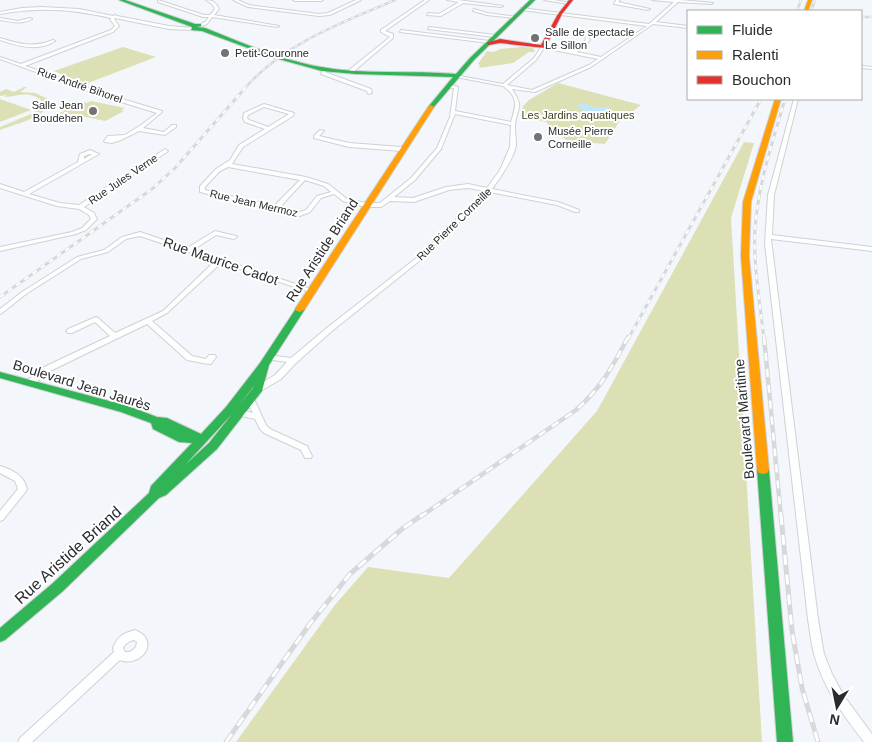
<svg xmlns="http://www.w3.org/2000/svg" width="872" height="742" font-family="Helvetica,sans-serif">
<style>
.green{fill:#dde0b5}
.water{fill:#bde7fe}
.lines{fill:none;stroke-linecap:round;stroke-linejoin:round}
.street-casing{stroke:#cfd1d5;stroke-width:2}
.fast-casing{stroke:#cfd1d5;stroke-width:2}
.slow-casing{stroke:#cfd1d5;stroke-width:2}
.jam-casing{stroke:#cfd1d5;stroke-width:2}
.street{fill:#fdfefe;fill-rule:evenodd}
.fast{fill:#30b455;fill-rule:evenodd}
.slow{fill:#ff9f0a;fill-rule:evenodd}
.jam{fill:#e5322d;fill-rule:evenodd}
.rail-far3-casing{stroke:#d7d8da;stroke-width:2.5}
.rail-far2-casing{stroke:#d7d8da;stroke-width:3}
.rail-far1-casing{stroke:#d7d8da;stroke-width:4.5}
.rail-casing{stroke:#d7d8da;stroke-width:5}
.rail-far3{stroke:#fff;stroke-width:1;stroke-dasharray:4;stroke-linecap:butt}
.rail-far2{stroke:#fff;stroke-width:2;stroke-dasharray:5;stroke-linecap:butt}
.rail-far1{stroke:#fff;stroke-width:2.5;stroke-dasharray:8;stroke-linecap:butt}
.rail{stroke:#fff;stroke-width:3;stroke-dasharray:10;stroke-linecap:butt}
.poi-dot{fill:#707276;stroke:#fff;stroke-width:2}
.labels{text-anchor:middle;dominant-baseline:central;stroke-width:4;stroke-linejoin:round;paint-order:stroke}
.far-poi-label{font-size:11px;fill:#292b2f;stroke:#fff;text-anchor:start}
.far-street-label{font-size:11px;fill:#292b2f;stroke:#fff}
.far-park-label{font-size:11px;fill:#42431a;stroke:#fff}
.street-label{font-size:14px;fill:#292b2f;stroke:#fff}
.near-street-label{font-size:16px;fill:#292b2f;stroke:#fff}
</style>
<rect width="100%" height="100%" fill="#f3f6fa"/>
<path class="green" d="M123,47L156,57L88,83L73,79L54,71Z
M522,47L533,48L535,52H529L513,63L479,68L480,65L478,64L487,51L494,52L500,49Z
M558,83L641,105L619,122L605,144L567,141L546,122L520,116L523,106L529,100Z
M24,87H27L20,92L35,93L48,99L49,105C41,119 15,124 0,130V127L22,118L0,125C11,121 34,115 41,108V100C27,90 18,97 4,97L7,95L0,96V92L6,89L14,92Z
M0,99L31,110L0,122Z
M74,101L87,103L91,101L125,108L121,110L124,111L105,121L72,114L59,120L50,118L64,111L59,110L62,108L59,107Z
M744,142L754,143L731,218L762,742H236L334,606L368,567L449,578L597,411Z"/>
<path class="water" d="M582,103L593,107H607L617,117L604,120L576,106Z"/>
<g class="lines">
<g class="street-casing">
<path id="street" d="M158,0L204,15H210L215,9L213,5L206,0C213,0 216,3 219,9L214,15L279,26L277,27L212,17L207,24L202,26L201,24L205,22L209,17H203L158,2Z
M233,0H238L249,5L319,14L328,13L356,0H361L330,15L319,16L248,7Z
M293,0H323L321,1H295Z
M425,0H429L385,31L393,34V38L353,72H349V70L390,37L381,32V30Z
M447,0H458L503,6L501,7L463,3L441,16L427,15L428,13L439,14L459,2Z
M544,0H554L571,3L569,4Z
M616,0H620L618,2L650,9L648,10L614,4Z
M652,0H681L713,3L711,4L678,2L656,22L688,26V28L653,24L591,67L535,92L512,89C525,110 517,105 515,125C515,132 516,138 516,145C514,159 500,178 492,189L558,202L579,210V212H575L557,205L490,192L423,258L332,331L296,363L281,379L261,391H255L254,389L255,387L275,375L287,362L266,359L265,357L266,355H269L291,358L328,327L419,256L485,191L468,188L449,190L414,202L390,201L381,207H366L343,201L334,194L321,198L310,212L300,216L200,192V186L216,169L230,160L239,145L265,129L245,122L243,118L244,113L264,104L294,113L293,116L243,147L232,164L306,177L328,184L347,199L366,203H380L411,178L437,148L450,117L454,88L446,87V85L456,86L458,87L455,111L511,122C516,106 519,97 503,86L456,77L454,76V75L503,84L534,58L542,46L573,51L586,40L585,37L587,36L590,40L577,52L601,57L647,26L522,10L521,8L649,24L674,2ZM544,48L598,59L589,65L532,90L507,85L536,60ZM264,107L289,114L268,127L249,120L247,118L248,115ZM455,114L511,125L510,147L500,170L487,188L468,184L446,187L413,198L394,197L415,180L441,149ZM228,167L300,180L274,206L205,190V187L220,171ZM305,180L324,186L331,192L317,196L306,210L300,212L280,207Z
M42,7L79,9L113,16L115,15L117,16L169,26L194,28L193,30L169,29L115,18L114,19L119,26L113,32L25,66L109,95L162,111V112L143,128L164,132L172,125H176V127L165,135L139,131L121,140L112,143L105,142L104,141L108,136L125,135L141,125L157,113L105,97L0,59V57L21,64L111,30L115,26L110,19L111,18C70,9 42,7 0,14V12L22,8Z
M474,9L487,13L517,17L515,18L487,15L473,11Z
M0,18L18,21L30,18L32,19C22,25 11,22 0,20Z
M429,27L495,35L497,36L495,37L428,29Z
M401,30L489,41L491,42L489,43L400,32Z
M0,38C19,44 34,48 53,40L55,41C39,52 17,46 0,40Z
M861,66L872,67V69L861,68Z
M324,68L327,69L325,72L371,89L372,93L368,94L367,91L321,74Z
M794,99H798L774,195L772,235L872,247V251L771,239L818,619L824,654L832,674L844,696L872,734V742H864C843,715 823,687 814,654C811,643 810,631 808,619L765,244L768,195Z
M320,130L324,131L319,136L349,143L402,147L405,149L402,151L349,147L314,138V136Z
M165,149L168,151L167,152L84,207L94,213L97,219L86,230L76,234L0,251V247L72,232L82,228L91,219L89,215L79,209L57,206L0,188V184L24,192L78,162L80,154L90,150L99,154L29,194L60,203L79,205ZM90,154H92L84,159V156Z
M215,231L236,236L237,237L234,239L216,235L193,250L314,290L315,291L312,293L310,292L221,263L167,313L152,321L192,356L206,359L209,355H215L216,357L211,364H208L187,360L147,324L48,372L33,385H27L26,383L27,381L42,368L110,336L95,322L72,333H68L66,331L68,329L96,317L98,318L115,333L163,311L215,261L140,236L126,239L108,252L81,259L26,294L2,313L0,314V309L22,292L77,257L104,250L122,237L140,232L187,248Z
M250,396L254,399L266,425L270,429L307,446L312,456L311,458H305L301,450L264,433L260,429L255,419L233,414L232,412L233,410L236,409L253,413L246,399Z
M0,466C13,470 25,476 27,490L3,520L0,521V511L18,489L15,481L0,473Z
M135,630C162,641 140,668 120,660L32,742H18L20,738L114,652L113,648C117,637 123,633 135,630ZM134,640L137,642L136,647L130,652H125L123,648C125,644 129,641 134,640Z"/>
</g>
<g class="fast-casing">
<path id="fast" d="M119,0H125L195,24H201V26L197,27L205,28C243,43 281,60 321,67C366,75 411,70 456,74L470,58L530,0H535L474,60L433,108L431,109L428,107L429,106L453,77L356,74L322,71L275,58L202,31L191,30L192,27Z
M300,306L305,309L269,365L262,391L217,449L166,495L159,498L63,591L5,640L0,642V628L53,583L149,493L151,486L192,443L179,442L153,429L151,423L121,412L0,378V372L128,406L157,417L167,418L201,434L226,407L260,363L297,307ZM254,386L253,388L236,409ZM232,414L209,443L185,465Z
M763,466L767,467L769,470L793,742H777L757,470L759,467Z"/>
</g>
<g class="slow-casing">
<path id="slow" d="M808,0H812L808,11H804Z
M775,99H781L751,202L749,256L769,470L767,473L763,474L759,473L757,470L741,256L743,202Z
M431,105L434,107L305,309L300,312L297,311L295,309L428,107Z"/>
</g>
<g class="jam-casing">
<path id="jam" d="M569,0H573L562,14L545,48L500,43L489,45L486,43L500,39L541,45L558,14Z"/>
</g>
<use href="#street" class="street"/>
<use href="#fast" class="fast"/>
<use href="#slow" class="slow"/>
<use href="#jam" class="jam"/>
<g class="rail-far3-casing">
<path id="rail-far3" d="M797,11L801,0
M811,11L815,0
M861,17H872
M245,88C284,43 342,23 395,0"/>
</g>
<g class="rail-far2-casing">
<path id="rail-far2" d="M0,297L152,189L175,168L246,87
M628,339L761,99
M764,339C760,303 753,265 755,229C758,184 773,141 785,99"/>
</g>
<g class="rail-far1-casing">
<path id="rail-far1" d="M764,337L781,517
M420,517L576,410C601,388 613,366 628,337"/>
</g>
<g class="rail-casing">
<path id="rail" d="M781,515L792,631L802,688L818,742
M226,742L309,625L350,574L402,529L422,515"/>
</g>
<use href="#rail-far3" class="rail-far3"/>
<use href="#rail-far2" class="rail-far2"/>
<use href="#rail-far1" class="rail-far1"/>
<use href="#rail" class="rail"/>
</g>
<g class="poi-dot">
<circle cx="535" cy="38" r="5"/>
<circle cx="225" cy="53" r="5"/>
<circle cx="93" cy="111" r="5"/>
<circle cx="538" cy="137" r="5"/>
</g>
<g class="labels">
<g class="far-poi-label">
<text x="545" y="32">Salle de spectacle<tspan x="545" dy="13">Le Sillon</tspan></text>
<text x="235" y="53">Petit-Couronne</text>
<text x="83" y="105" text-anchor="end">Salle Jean<tspan x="83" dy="13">Boudehen</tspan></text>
<text x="548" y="131">Musée Pierre<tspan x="548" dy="13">Corneille</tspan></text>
</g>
<g class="far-street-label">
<text transform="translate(80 85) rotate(19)">Rue André Bihorel</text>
<text transform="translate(123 179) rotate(-34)">Rue Jules Verne</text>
<text transform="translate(254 203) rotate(13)">Rue Jean Mermoz</text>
<text transform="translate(454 224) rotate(-44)">Rue Pierre Corneille</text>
</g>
<g class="far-park-label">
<text x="578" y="115">Les Jardins aquatiques</text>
</g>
<g class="street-label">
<text transform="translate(322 250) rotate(-57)">Rue Aristide Briand</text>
<text transform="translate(221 261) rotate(19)">Rue Maurice Cadot</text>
<text transform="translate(82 385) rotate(17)">Boulevard Jean Jaurès</text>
<text transform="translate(744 419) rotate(-95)">Boulevard Maritime</text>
</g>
<g class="near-street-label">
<text transform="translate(68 555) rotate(-42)">Rue Aristide Briand</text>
</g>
</g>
<rect x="687" y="10" width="175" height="90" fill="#ffffff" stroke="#a9aaac"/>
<rect x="697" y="26" width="25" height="8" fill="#30b455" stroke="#a9aaac"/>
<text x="732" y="35" font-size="15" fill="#292b2f">Fluide</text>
<rect x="697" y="51" width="25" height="8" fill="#ff9f0a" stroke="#a9aaac"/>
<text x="732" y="60" font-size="15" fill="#292b2f">Ralenti</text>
<rect x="697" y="76" width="25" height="8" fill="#e5322d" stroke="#a9aaac"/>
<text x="732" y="85" font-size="15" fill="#292b2f">Bouchon</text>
<g transform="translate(837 707) rotate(190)" stroke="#ffffff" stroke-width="4" paint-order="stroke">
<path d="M0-4L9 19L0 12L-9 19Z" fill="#292b2f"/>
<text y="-8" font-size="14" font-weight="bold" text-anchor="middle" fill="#292b2f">N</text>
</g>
</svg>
